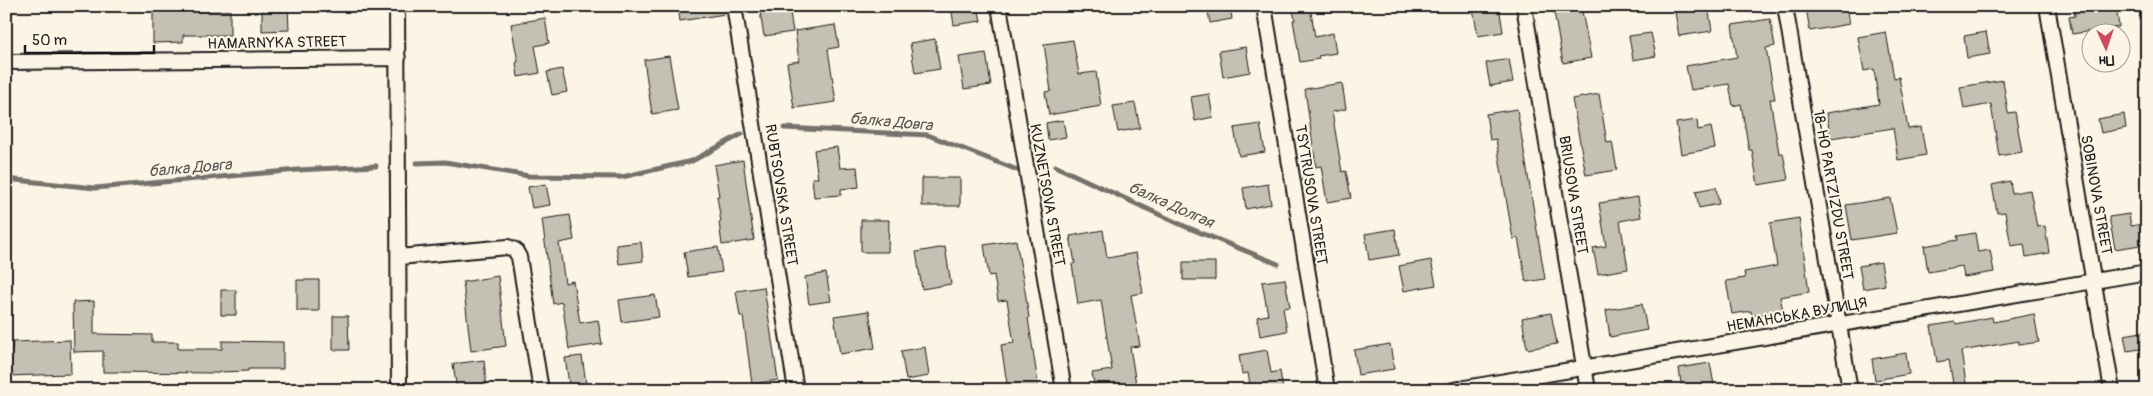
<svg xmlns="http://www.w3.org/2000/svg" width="2153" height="396" font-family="Pangolin,sans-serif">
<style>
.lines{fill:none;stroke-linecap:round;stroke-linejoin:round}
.stream{stroke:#75726c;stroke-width:5}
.building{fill:#c4c0b3;stroke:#1c1c1c}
.minor-casing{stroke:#1c1c1c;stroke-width:18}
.minor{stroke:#fcf5e5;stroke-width:14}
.labels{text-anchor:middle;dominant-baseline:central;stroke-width:4;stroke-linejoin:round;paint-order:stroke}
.street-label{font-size:15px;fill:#1c1c1c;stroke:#fcf5e5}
.water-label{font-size:16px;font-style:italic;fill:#575551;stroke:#fcf5e5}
</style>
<rect width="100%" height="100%" fill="#fcf5e5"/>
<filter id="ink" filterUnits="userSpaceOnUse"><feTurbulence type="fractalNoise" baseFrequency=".02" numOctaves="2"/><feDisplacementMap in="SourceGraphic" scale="10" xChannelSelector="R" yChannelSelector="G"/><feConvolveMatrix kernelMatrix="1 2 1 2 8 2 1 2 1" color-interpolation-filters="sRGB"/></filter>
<g filter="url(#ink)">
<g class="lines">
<path class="stream" d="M784,128L928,135L1020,171
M416,163L445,162L529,176L622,177L692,161L742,134
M1055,166L1184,226L1278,264
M6,179L95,188L298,170L376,166"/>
</g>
<path class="building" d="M262,6H288L289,30L262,31Z
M678,6H724L725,14L680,21Z
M759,6H789L793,32L764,36Z
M951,6H978L981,21L954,25Z
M1207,6H1230L1232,19L1210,23Z
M1292,6H1310L1315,37L1333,33L1336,53L1318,56L1319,59L1300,62L1293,20H1295Z
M1490,6H1499L1503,32L1478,36L1473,9Z
M1553,6H1581L1591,58L1563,63Z
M1708,6L1712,31L1679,36L1675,12Z
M1818,6H1846L1849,24L1810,31L1806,8Z
M2073,6H2116L2119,27L2072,34L2069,17L2075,16Z
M230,10V35H183V42L153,43V11Z
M545,18L549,43L535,46L540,73L518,77L516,63L518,62L511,24Z
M1770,19L1775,46L1766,48L1775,99H1770L1779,153H1783L1788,180L1758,185L1752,150H1749L1741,104L1733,106L1729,84L1691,90L1686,66L1737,57L1732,25Z
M835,25L839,47L828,49L836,102L794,108L787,63L799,61L795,31Z
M1886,32L1894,78L1899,77L1908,129L1921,127L1926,155L1898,160L1893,128L1831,138L1826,113L1879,104L1874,69L1864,71L1858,37Z
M1986,32L1990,54L1967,58L1964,36Z
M1651,33L1656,56L1633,60L1629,36Z
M935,39L940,69L915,73L910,43Z
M1073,40L1079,74L1096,72L1101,106L1049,115L1045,92L1051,91L1044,44Z
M1246,47L1250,72L1223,77L1219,51Z
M986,53L991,85L964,89L959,57Z
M669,56L678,110L652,114L644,60Z
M1509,59L1513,82L1490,86L1486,63Z
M562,69L567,92L552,95L547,72Z
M2003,80L2008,113L2015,112L2022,152L1999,156L1991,104L1964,109L1960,87Z
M1342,83L1346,109L1332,112L1342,172L1346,171L1351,198L1327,202L1321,166L1316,167L1305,89Z
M1209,94L1213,117L1195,121L1191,97Z
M1599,94L1607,143L1612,142L1617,170L1586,175L1572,99Z
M1135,103L1140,128L1118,132L1113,106Z
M1517,109L1545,279L1526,282L1518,238L1513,239L1496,139L1490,140L1486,114Z
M2124,114L2126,128L2101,133L2098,119Z
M1063,120L1066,137L1048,140L1046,123Z
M1697,120L1698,130L1711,127L1715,148L1681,154L1676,123Z
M1260,124L1265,152L1239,156L1234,128Z
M837,147L840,168L857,167L859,187L841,189V195L814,197L812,178H818L814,150Z
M743,160L754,240L722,245L719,222H721L717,196H719L714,165Z
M922,178H960V206H922Z
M2010,181L2012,193L2030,190L2037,227L2045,226L2049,253L2026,257L2024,244L2011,246L2005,212L1997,213L1992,185Z
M546,184L550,205L532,208L528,187Z
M1268,184L1271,204L1246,209L1243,188Z
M1716,187L1719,204L1699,208L1696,191Z
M1638,197L1641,217L1620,221L1628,269L1598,274L1593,248L1606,246L1599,203Z
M1890,198L1897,233L1852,240L1846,205Z
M2129,214L2131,226L2147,223V244L2115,249L2109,217Z
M570,215L574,240L559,243L565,283L573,281L580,323L598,320L602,344L569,349L562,302L553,304L542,219Z
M1799,218L1809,292L1780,297L1783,310L1752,316L1751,311L1732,314L1726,281L1745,278L1744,272L1777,266L1770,223Z
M861,220H889L888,252H861Z
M1395,229L1399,255L1369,260L1365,234Z
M1103,230L1107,258L1136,253L1143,293L1131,295L1140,346L1130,347L1137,390H1095L1092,373L1112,370L1101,300L1078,304L1072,264L1075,263L1070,236Z
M1975,233L1978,252L1990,250L1994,272L1964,277L1962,266L1928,272L1924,246L1958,240L1957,236Z
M1016,240L1026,297L1029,318H1028L1039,390H1008L1001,345L1014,343L1007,300L998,301L994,275L989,276L984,245Z
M641,242L643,261L619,264L616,245Z
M718,247L722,272L688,277L684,252Z
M945,247L951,284L922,289L916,252Z
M1431,260L1436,285L1404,291L1399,266Z
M1183,262H1215V280H1183Z
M1881,262L1885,285L1863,289L1859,266Z
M826,273L831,301L809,304L805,277Z
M498,276L506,346L471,351L463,282Z
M1285,279L1290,307L1283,308L1287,331L1260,336L1257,317L1268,315L1262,282Z
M297,280H319V311H297Z
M764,287L778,380L752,384L743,316H740L736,291Z
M221,290H236V315H221Z
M655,295L659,317L622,322L619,300Z
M94,301V334L152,335V342H178V349H222V341L283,342V369H248V371L219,372V373L103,372V351L74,352L73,302Z
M1642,304L1647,330L1610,337L1606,310Z
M869,311L875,348L840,354L834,316Z
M1551,313L1557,344L1527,349L1522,318Z
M2034,314L2039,342L2019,345V341L1961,351L1967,390H1954L1949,360L1937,362L1931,326L1955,322L1956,324L1992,317L1993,322Z
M333,316H348L349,350H333Z
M2147,331V348L2127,351L2124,335Z
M70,340L71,374L6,376V350H12V342Z
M1390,344L1394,369L1358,375L1354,350Z
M925,347L929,376L906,380L901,351Z
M1267,350L1271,373L1280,371L1283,390H1251L1248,373L1242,374L1239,355Z
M1906,353L1909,374L1875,380L1872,359Z
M582,356L587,390H570L565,358Z
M484,360L487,390H457L453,364Z
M1710,363L1715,390H1682L1679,368Z"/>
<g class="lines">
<g class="minor-casing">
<path id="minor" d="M397,6L399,390
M734,6L796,390
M999,6L1064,390
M1264,6L1327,390
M1524,6L1588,390
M1785,6L1850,390
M2047,6L2112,390
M6,62L398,58
M399,257L508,247L515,250L519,257L541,390
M1453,390L2147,272"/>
</g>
<use href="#minor" class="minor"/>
</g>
</g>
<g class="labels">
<g class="street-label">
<text transform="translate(277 43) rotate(-1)">HAMARNYKA STREET</text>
<text transform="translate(781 195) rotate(81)">RUBTSOVSKA STREET</text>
<text transform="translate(1047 195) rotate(80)">KUZNETSOVA STREET</text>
<text transform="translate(1311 195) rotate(81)">TSYTRUSOVA STREET</text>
<text transform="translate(1573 195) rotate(81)">BRIUSOVA STREET</text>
<text transform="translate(1833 195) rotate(80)">18-HO PARTZIZDU STREET</text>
<text transform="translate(2096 195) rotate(80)">SOBINOVA STREET</text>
<text transform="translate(1797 315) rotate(-10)">НЕМАНСЬКА ВУЛИЦЯ</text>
</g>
<g class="water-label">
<text transform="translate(891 122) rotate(5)">балка Довга</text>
<text transform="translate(190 168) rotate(-5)">балка Довга</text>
<text transform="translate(1171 205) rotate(24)">балка Долгая</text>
</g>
</g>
<rect width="2153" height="396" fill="none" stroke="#fcf5e5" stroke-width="25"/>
<rect x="12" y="12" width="2128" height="371" fill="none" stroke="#1c1c1c" stroke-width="2" filter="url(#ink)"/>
<g transform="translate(2106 48) rotate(177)"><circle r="24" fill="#fcf5e5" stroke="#a29e95"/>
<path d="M0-4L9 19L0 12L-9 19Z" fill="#d1495b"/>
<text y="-8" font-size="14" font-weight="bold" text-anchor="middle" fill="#1c1c1c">Пн</text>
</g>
<path d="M25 45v8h129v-8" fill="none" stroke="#1c1c1c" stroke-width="2.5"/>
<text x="32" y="45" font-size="15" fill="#1c1c1c" stroke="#fcf5e5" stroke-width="4" paint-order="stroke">50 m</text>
</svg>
